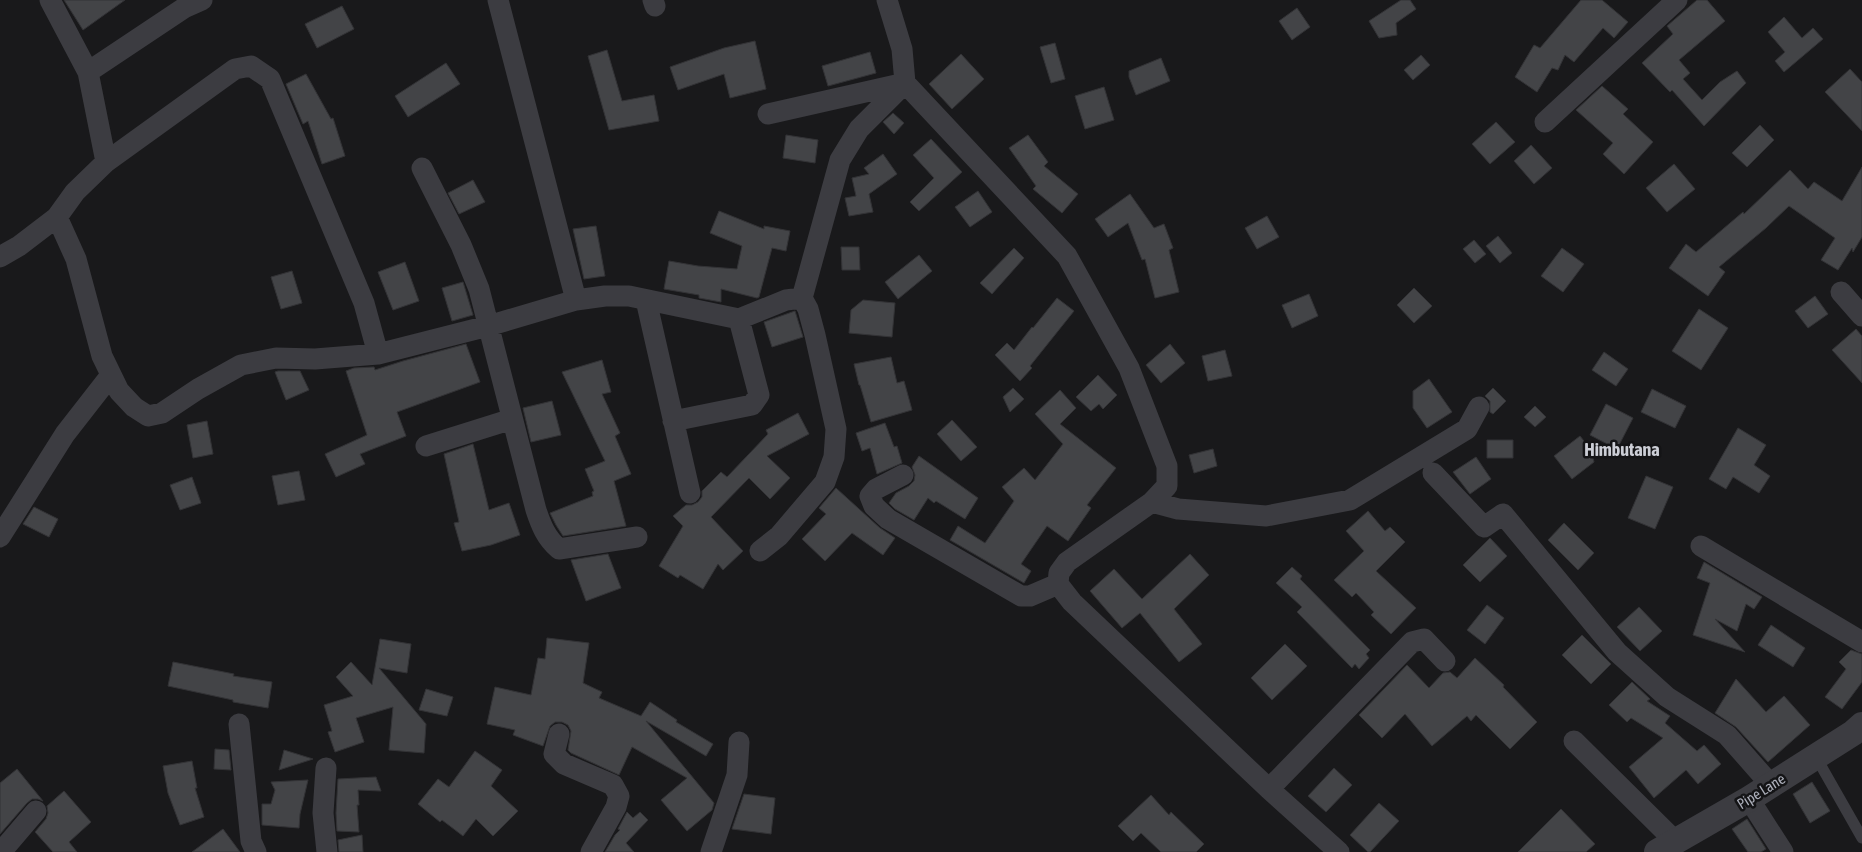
<svg xmlns="http://www.w3.org/2000/svg" width="1862" height="852" font-family="'Asap Condensed',sans-serif">
<style>
.building{fill:#434447;stroke:#333336}
.lines{fill:none;stroke-linecap:round;stroke-linejoin:round}
.service{stroke:#3c3c41;stroke-width:11}
.minor{stroke:#3c3c41;stroke-width:21}
.tertiary{stroke:#3c3c41;stroke-width:26}
.labels{text-anchor:middle;dominant-baseline:central;stroke-width:5;stroke-linejoin:round;paint-order:stroke}
.street-label{font-size:15px;fill:#acafba;stroke:#141416}
.quarter-label{font-size:18px;font-weight:bold;fill:#ccced6;stroke:#141416}
</style>
<rect width="100%" height="100%" fill="#19191b"/>
<path class="building" d="M64,0H125L83,30Z
M1401,0H1410L1416,9L1396,23L1397,35L1379,38L1369,21Z
M1581,0H1602L1628,22L1614,38L1603,28L1574,62L1565,55L1558,70L1552,68L1537,92L1515,77L1534,45L1540,48Z
M1697,0H1707L1725,21L1679,60L1690,73L1683,79L1702,100L1720,82L1737,71L1746,83L1704,126L1672,90L1670,92L1642,63L1673,34L1667,26Z
M342,6L354,29L317,48L305,24Z
M1297,8L1310,27L1292,40L1279,21Z
M1784,17L1802,38L1813,28L1823,39L1784,72L1775,61L1785,52L1768,32Z
M755,41L766,89L730,98L724,74L678,90L670,67L724,48Z
M1055,43L1065,79L1051,83L1040,47Z
M607,50L622,101L654,95L659,121L609,130L588,56Z
M870,52L876,73L828,86L822,66Z
M961,54L984,79L952,109L929,84Z
M1421,55L1430,65L1413,80L1404,70Z
M1161,58L1170,81L1136,95L1129,77V71Z
M446,63L460,84L408,117L395,96Z
M1850,69L1862,82V131L1825,92Z
M306,74L331,119L333,118L345,156L322,164L308,121L303,124L286,84Z
M1602,86L1628,109L1623,114L1653,142L1624,174L1603,154L1613,143L1576,110Z
M1104,87L1114,120L1085,129L1075,96Z
M893,113L904,123L894,134L883,122Z
M1496,122L1515,142L1490,164L1472,144Z
M1760,125L1774,140L1747,167L1732,153Z
M786,135L818,140L815,163L783,158Z
M1028,135L1048,162L1044,166L1078,194L1062,213L1033,189L1036,186L1009,148Z
M931,139L962,172L919,211L910,202L934,178L913,155Z
M1531,145L1552,168L1534,184L1514,161Z
M883,154L897,174L869,194L873,212L849,216L845,198L856,196L852,178L869,174L864,168Z
M1674,164L1695,189L1667,212L1646,188Z
M1862,167V237L1853,252L1852,248L1838,270L1821,260L1835,238L1789,206L1766,228L1719,267L1725,272L1708,296L1669,268L1686,244L1696,252L1743,212L1744,214L1790,170L1808,189L1814,182L1842,201Z
M473,180L485,202L459,214L448,193Z
M978,191L992,212L970,227L955,207Z
M1130,194L1154,228L1164,224L1173,248L1169,250L1179,292L1155,298L1145,259L1142,260L1128,223L1108,237L1095,219Z
M719,211L764,229V226L790,231L786,251L772,248L759,297L757,298L721,289V302L699,298V295L664,289L669,261L698,266L737,269L742,246L710,233Z
M1267,216L1279,237L1257,249L1245,228Z
M596,226L605,276L584,279L573,229Z
M1498,236L1512,253L1500,263L1486,246Z
M1474,240L1486,254L1475,263L1463,249Z
M841,247H859L860,270H842Z
M1014,248L1024,258L992,294L980,283Z
M1562,248L1584,264L1563,292L1541,276Z
M919,255L932,271L898,299L885,282Z
M405,262L419,301L393,310L378,272Z
M292,271L302,303L281,309L271,277Z
M463,282L473,315L452,321L442,288Z
M1414,288L1432,306L1414,323L1397,305Z
M1309,294L1318,316L1292,328L1282,305Z
M1815,296L1828,314L1808,328L1795,311Z
M1057,298L1074,311L1030,366L1032,368L1020,381L995,355L1007,343L1014,350L1032,327L1033,328Z
M863,300L895,303L892,337L849,333L851,310Z
M1699,309L1728,328L1701,370L1672,351Z
M795,311L803,337L772,347L764,322Z
M1856,329L1862,336V383L1832,350Z
M466,344L480,382L397,412L406,436L360,454L365,464L336,477L325,454L367,435L346,371L354,368L374,367L375,370L403,361Z
M1170,344L1185,363L1161,383L1146,365Z
M1225,350L1232,376L1208,381L1202,356Z
M1604,352L1628,369L1616,386L1592,370Z
M891,357L897,383L904,381L912,410L871,422L860,385H859L854,364Z
M602,360L611,392L602,394L620,433L615,436L631,474L614,481L626,526L563,536L556,525L550,513L593,496L592,492L594,491L585,469L605,461L562,372Z
M278,371H300L309,390L286,400L275,372Z
M1098,375L1117,395L1103,409L1099,404L1091,411L1076,397Z
M1429,379L1452,412L1427,428L1413,408V391Z
M1013,388L1024,399L1010,412L1003,397Z
M1493,388L1506,401L1493,414L1490,412V401L1485,396Z
M1652,389L1686,406L1675,428L1641,412Z
M1060,390L1076,408L1060,424L1116,468L1087,505L1091,508L1068,541L1047,526L1021,564L1031,571L1024,583L950,540L958,526L985,543L1014,501L1002,487L1024,468L1035,480L1063,444L1035,414Z
M552,401L561,435L531,442L523,408Z
M1606,404L1633,418L1617,449L1590,435Z
M1535,406L1546,417L1535,427L1524,417Z
M798,413L809,434L767,456L790,478L770,499L749,478L711,517L743,551L723,570L718,564L703,589L680,575L678,578L659,566L683,526L673,516L686,505H692L698,502L702,497V491L721,472L727,477L768,434L766,430Z
M952,420L977,447L961,461L937,434Z
M207,421L213,454L193,458L187,425Z
M885,423L894,447L897,446L902,463L877,474L870,448L862,451L856,433Z
M1738,428L1766,445L1754,465L1770,476L1759,493L1733,477L1726,489L1709,479Z
M1580,436L1591,450L1594,462L1572,479L1554,456Z
M1487,440H1513V458H1487Z
M473,444L489,510L509,503L520,535L491,545L462,551L454,523L459,522L444,454Z
M1213,449L1217,466L1194,473L1189,455Z
M919,456L978,498L965,519L936,501L934,503L928,498L914,520L895,509L889,503L896,493L909,486L914,481L915,475L912,467Z
M1476,457L1491,479L1470,494L1453,472Z
M299,471L305,500L278,505L272,476Z
M1646,476L1673,487L1655,529L1628,518Z
M192,477L201,503L180,510L170,485Z
M836,488L880,528L895,538L883,555L852,533L825,561L802,539L826,514L819,508Z
M34,507L58,519L49,537L23,524Z
M1368,511L1385,531L1390,527L1405,542L1376,571L1416,608L1391,634L1371,615L1374,612L1356,593L1352,597L1334,580L1364,551L1346,531Z
M1564,523L1594,553L1578,570L1548,540Z
M1490,538L1507,556L1480,582L1463,565Z
M608,554L621,588L586,601L571,560Z
M1190,554L1209,575L1174,609L1202,644L1179,662L1140,613L1122,628L1090,591L1114,569L1142,599Z
M1704,562L1762,597L1754,609L1746,604L1737,631L1715,619L1745,652L1693,635L1710,583L1697,578Z
M1292,567L1302,576L1300,579L1370,650L1366,654L1369,658L1359,669L1355,664L1352,668L1297,612L1302,607L1276,583Z
M1487,605L1504,618L1485,644L1467,630Z
M1639,607L1662,631L1640,651L1617,627Z
M1771,625L1805,648L1793,667L1758,645Z
M1582,635L1611,664L1591,684L1562,655Z
M547,638L589,643L583,683L602,692L599,698L641,716L650,702L677,720L676,722L713,744L706,756L646,721L714,803L712,810L687,831L661,800L687,778L632,747L619,775L571,753L568,750L571,731L568,725L562,722H555L550,726L543,746L513,735L515,730L487,724L495,687L531,695L538,658L545,659Z
M380,639L411,644L407,673L379,668L426,724L424,753L389,750L393,707L356,718L364,742L335,752L328,732L332,731L324,705L353,696L336,677L351,662L372,685Z
M1285,644L1307,666L1272,700L1251,678Z
M1851,650L1862,654V682L1842,709L1825,697L1846,669L1839,662Z
M1475,658L1504,685L1503,687L1537,722L1510,749L1476,715L1471,721L1467,716L1432,746L1405,714L1382,738L1359,715L1407,665L1429,688L1443,673L1450,672L1457,678Z
M173,662L234,674L233,676L272,682L268,708L233,702V700L168,686Z
M1736,679L1766,712L1784,696L1810,725L1768,762L1736,727L1715,713Z
M1632,682L1650,699L1647,701L1670,716L1665,723L1697,751L1704,745L1721,764L1698,784L1686,770L1654,798L1629,767L1663,738L1631,718L1627,722L1609,705Z
M426,689L453,697L447,716L419,710Z
M215,749L229,750L231,770L214,769Z
M284,750L313,759L279,770Z
M475,751L502,770L491,786L518,811L493,836L476,819L463,836L442,820L440,822L418,804L438,779L449,787Z
M192,761L197,788H195L204,817L180,825L168,793L163,766Z
M1334,768L1352,785L1326,812L1308,796Z
M17,769L43,801L38,799H32L27,803L0,834V783Z
M376,777L381,791L358,790L359,805H357L359,832L337,831L336,813L338,779Z
M308,780L300,814L299,828L262,825V804H271L275,790L271,782Z
M1812,782L1830,811L1810,823L1793,794Z
M64,791L91,822L69,842L77,852H53L35,832L46,819L48,813L47,806Z
M744,794L775,798L771,834L732,829Z
M1151,795L1169,815L1171,812L1204,844L1196,852H1161L1141,833L1133,841L1118,826Z
M1379,803L1399,821L1370,852H1368L1350,835Z
M1561,809L1595,844L1586,852H1518Z
M627,812L633,818L640,812L648,820L626,843L634,852H605L615,835L620,830L618,829Z
M1747,819L1766,849L1761,852H1748L1732,829Z
M223,829L240,852H192Z
M362,835L363,852H339L338,840Z"/>
<g class="lines">
<path class="service" d="M1816,757L1862,838"/>
<path class="minor" d="M50,0L88,72
M498,0L576,300
M653,0L655,6
M887,0L902,49L905,83L1067,256L1129,368L1167,466V486L1152,502L1067,562L1059,573L1058,584L1072,602L1269,789L1339,852
M768,114L905,83
M1545,122L1677,0
M106,162L235,69L251,66L270,79L364,303L378,354
M422,168L461,245L479,289L536,510C541,525 546,538 559,549L637,537
M57,217L76,259L102,356L119,391L134,407L148,416L162,413L198,389L241,365L276,358L315,359L378,354L488,326L576,300L605,296H629L739,319L786,300L802,298L840,160L859,129L905,83
M0,257L19,246L57,217L75,192L106,162L88,72L184,8L202,0
M1841,292L1862,316
M646,300L690,493
M673,421L752,405L759,395L739,319
M426,446L512,419
M1433,473L1484,527L1503,514L1617,652L1667,697L1727,735L1771,785
M903,475L876,489L870,496L874,506L888,519L1021,596H1030L1058,584
M1152,502L1178,509L1266,516L1350,500L1467,429L1479,407
M0,537L65,434L111,375
M1701,546L1862,642
M760,551L779,536L825,482L834,457L836,429L815,335L808,309L802,298
M239,724L251,841L256,852
M559,734L554,754L564,764L613,785L619,796L616,807L591,852
M1574,741L1675,841
M326,768L323,813L327,852
M1269,789L1412,642L1424,639L1445,661
M1749,799L1783,852
M1,852L36,811
M711,852L737,775L739,742"/>
<path class="tertiary" d="M1657,852L1749,799L1853,733L1862,725"/>
</g>
<g class="labels">
<g class="street-label">
<text transform="translate(1761 791) rotate(-32)">Pipe Lane</text>
</g>
<g class="quarter-label">
<text x="1622" y="449">Himbutana</text>
</g>
</g>
</svg>
